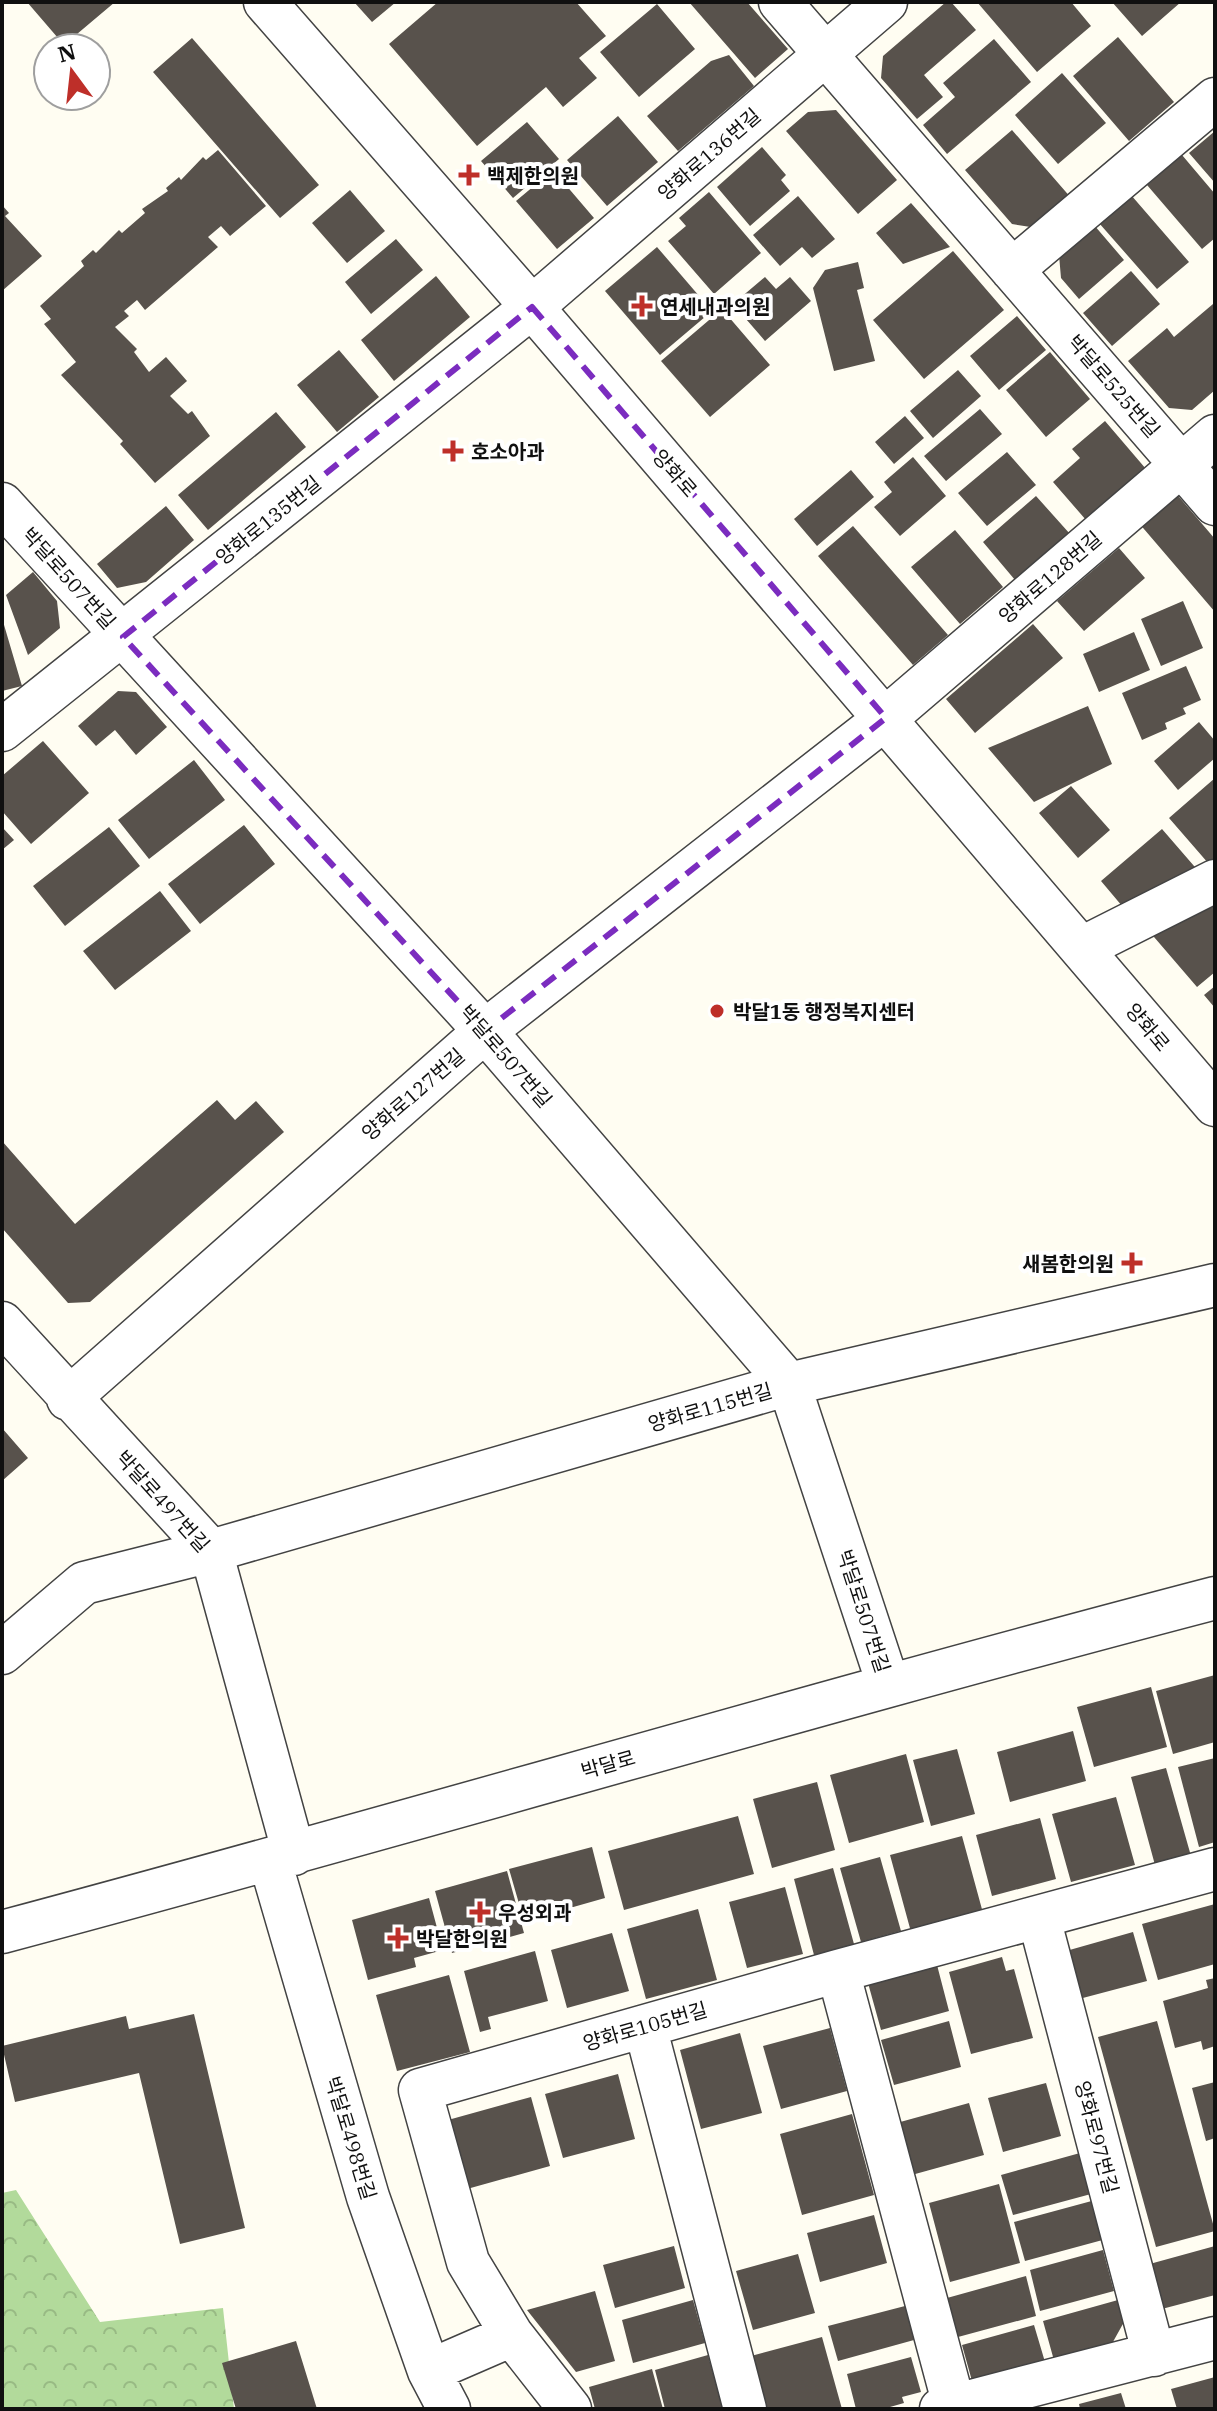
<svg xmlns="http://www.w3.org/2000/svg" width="1217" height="2411" font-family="'IBM Plex Serif','Noto Sans KR',serif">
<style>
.forest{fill:url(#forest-crowns)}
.building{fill:#58524c}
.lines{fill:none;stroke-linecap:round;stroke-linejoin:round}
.minor-casing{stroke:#434343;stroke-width:45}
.minor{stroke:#fff;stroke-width:42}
.marked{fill:none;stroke:#7b2cbf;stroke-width:6;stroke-dasharray:16 10;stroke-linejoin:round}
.poi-dot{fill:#be2f29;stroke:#fff;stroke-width:3}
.labels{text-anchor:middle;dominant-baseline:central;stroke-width:8;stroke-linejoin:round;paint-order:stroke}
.street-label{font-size:20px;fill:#101010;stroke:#fff}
.poi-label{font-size:20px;font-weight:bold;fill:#101010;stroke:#fff;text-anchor:start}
</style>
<defs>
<pattern id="forest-crowns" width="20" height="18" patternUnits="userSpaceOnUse" patternTransform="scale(2)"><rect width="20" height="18" fill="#b2da9b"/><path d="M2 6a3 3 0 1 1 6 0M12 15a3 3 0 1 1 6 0" fill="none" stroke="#98ba84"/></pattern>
</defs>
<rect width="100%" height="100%" fill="#fffdf2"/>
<path class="forest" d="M16,2190L100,2322L223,2308L234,2409H2V2193Z"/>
<path class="building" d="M27,2H115L64,45Z
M354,2H396L372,22Z
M438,2H576L606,36L579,58L597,78L563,107L546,87L477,146L389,44Z
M689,2H747L788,49L755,78Z
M946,2H951L976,30L924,75L943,97L917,119L881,78L883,56Z
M977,2H1071L1091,26L1037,72Z
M1112,2H1181L1142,36Z
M657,4L695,49L639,97L600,52Z
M1118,37L1174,102L1129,141L1073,76Z
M192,38L319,185L280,218L153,72Z
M994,39L1031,82L947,154L923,125L955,97L943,83Z
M729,55L754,86L678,151L647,116L711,61Z
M1062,73L1106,123L1058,164L1015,115Z
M836,110L897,180L858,214L786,131L808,112Z
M618,116L658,162L607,206L567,160Z
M527,122L559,159L513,198L481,161Z
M1012,130L1072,199L1037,228L1012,224L965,170Z
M1215,131V183L1189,153Z
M762,147L786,175L781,180L790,191L750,226L717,187Z
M218,150L266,206L230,236L221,226L208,237L218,247L145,310L137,300L124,311L129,316L115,327L137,349L134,352L149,372L166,357L187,381L170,396L188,414L192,411L210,436L155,483L120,444L123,441L61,375L76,362L44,324L51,319L40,306L84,266L81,261L93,250L96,253L119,230L122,233L145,213L142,209L168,191L166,188L179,177L181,180L203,157L206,160Z
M1182,155L1215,194V238L1202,249L1147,185Z
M553,170L594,218L557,249L516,201Z
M350,190L385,231L347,263L312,223Z
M709,192L761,253L714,294L668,241L686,226L679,218Z
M1131,195L1189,262L1157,289L1099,223Z
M798,196L835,239L812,258L802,247L780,266L753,235Z
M911,203L950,247L903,264L876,233Z
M2,205L9,213L5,216L42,256L2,291Z
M1094,225L1124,260L1079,299L1061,278L1059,255Z
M396,239L423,270L371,314L345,282Z
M657,247L712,311L660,355L605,291Z
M953,251L1004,310L924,379L873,320Z
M858,262L864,288L857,290L875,361L834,371L813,288L825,270Z
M1131,271L1160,304L1112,346L1083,313Z
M436,276L470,317L394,381L361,340Z
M765,277L776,289L790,277L811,301L765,341L733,304Z
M1213,304L1215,390L1192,410L1169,408L1128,361L1167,328L1174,337Z
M722,309L770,365L710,417L661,361Z
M1017,316L1046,350L999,390L970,356Z
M339,350L379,397L337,432L297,385Z
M1050,352L1090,399L1046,437L1006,390Z
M958,370L981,396L933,438L910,411Z
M980,409L1002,434L946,481L924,456Z
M276,412L306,447L208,530L178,495Z
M905,416L924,438L894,464L875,442Z
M1105,421L1146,469L1086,520L1053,482L1080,458L1072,449Z
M1007,452L1036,485L987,526L958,493Z
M913,457L946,496L900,536L874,507L892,492L884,482Z
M851,470L874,497L817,546L794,519Z
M1168,484L1215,539V612L1132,515Z
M1036,496L1070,534L1015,580L983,542Z
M166,506L194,540L146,582L117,588L97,564Z
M853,526L948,635L913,665L818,556Z
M955,530L1003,587L960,624L911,567Z
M1119,548L1145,578L1084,631L1057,601Z
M33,572L57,601L60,628L28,655L6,595Z
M1183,601L1203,648L1161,666L1141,619Z
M2,618L22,686L2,691Z
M1033,624L1063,658L975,733L946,699Z
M1134,632L1150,670L1099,692L1083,654Z
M1186,666L1201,700L1183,708L1186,714L1165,723L1167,729L1142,740L1122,693Z
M118,691L136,692L167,727L136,755L115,730L96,746L78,726Z
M1088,706L1112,764L1034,802L988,748Z
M1199,722L1215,741V758L1178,790L1154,761Z
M43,741L89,793L31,844L2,811V776Z
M194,760L225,800L149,859L118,820Z
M1215,778V871L1169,818Z
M1071,786L1110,830L1078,858L1039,813Z
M244,825L275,864L200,924L168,884Z
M2,827L14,840L2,850Z
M109,827L140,866L65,926L33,886Z
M1162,829L1207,881L1133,919L1101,881Z
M160,891L191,931L115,990L83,951Z
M1210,899L1215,905V972L1197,987L1148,930Z
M1215,986V1008L1204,995Z
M217,1100L235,1120L256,1101L284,1132L90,1302L68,1303L2,1228V1141L75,1224Z
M2,1428L28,1458L2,1481Z
M1215,1675V1742L1173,1754L1156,1691Z
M1151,1687L1167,1747L1094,1767L1077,1707Z
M1073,1731L1086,1781L1010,1802L997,1752Z
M957,1749L975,1814L931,1826L913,1760Z
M906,1754L924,1822L849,1843L830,1775Z
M1215,1758V1842L1199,1847L1178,1767Z
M1166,1768L1191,1856L1155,1865L1131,1777Z
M817,1782L835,1850L772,1868L753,1799Z
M1116,1797L1135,1865L1071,1882L1052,1814Z
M738,1816L754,1874L624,1910L608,1851Z
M1040,1818L1056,1879L992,1896L976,1835Z
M962,1836L983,1913L911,1932L890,1855Z
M592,1847L605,1898L524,1921L509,1869Z
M880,1857L901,1931L861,1942L840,1868Z
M833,1868L854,1944L814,1955L794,1879Z
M507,1871L524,1933L452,1953L435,1891Z
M785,1887L803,1954L747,1968L729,1902Z
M429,1898L443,1950L414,1958L416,1967L368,1980L352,1920Z
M1215,1904V1964L1158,1980L1142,1924Z
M698,1909L717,1980L646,1999L627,1929Z
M1133,1932L1147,1981L1079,1999L1066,1951Z
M612,1933L629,1991L567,2008L551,1950Z
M535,1951L548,2001L488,2017L491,2029L480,2032L464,1971Z
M1002,1957L1006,1971L1014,1969L1033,2038L971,2054L949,1972Z
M937,1965L949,2011L881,2030L868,1983Z
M449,1975L470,2052L397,2071L376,1995Z
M1215,1978V2046L1203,2050L1201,2041L1175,2048L1163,2001L1208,1988L1206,1980Z
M194,2014L245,2228L180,2244L139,2073L15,2102L2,2046L126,2016L129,2029Z
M949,2021L961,2067L894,2085L881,2040Z
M1157,2021L1215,2231L1156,2247L1098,2037Z
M830,2028L847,2091L781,2109L763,2046Z
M740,2033L762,2113L701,2129L680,2050Z
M618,2074L635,2139L563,2158L545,2094Z
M1215,2082V2138L1206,2141L1192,2088Z
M1046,2083L1061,2136L1003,2152L988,2098Z
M531,2097L550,2166L467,2189L448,2120Z
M969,2103L984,2155L908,2176L893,2124Z
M852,2114L874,2195L802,2215L780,2134Z
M1080,2153L1091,2194L1013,2215L1001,2175Z
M999,2184L1020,2263L950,2282L929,2203Z
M1099,2199L1110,2238L1025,2261L1014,2222Z
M874,2215L887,2263L820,2282L807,2233Z
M674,2246L685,2288L615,2308L603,2265Z
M1215,2246V2295L1158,2310L1146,2265Z
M1103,2250L1114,2291L1040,2311L1030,2270Z
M798,2254L815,2313L753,2330L736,2271Z
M1026,2276L1036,2316L958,2337L947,2298Z
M595,2291L615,2361L576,2372L527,2310Z
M693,2300L705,2343L633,2363L622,2320Z
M1118,2300L1124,2322L1109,2349L1055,2364L1043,2321Z
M905,2306L914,2340L838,2361L828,2326Z
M1034,2325L1045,2362L972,2381L962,2345Z
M822,2337L842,2409H765L751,2356Z
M296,2341L317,2409H236L222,2363Z
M708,2355L723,2409H665L655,2370Z
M911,2357L921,2392L902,2397L904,2403L883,2409H856L847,2374Z
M652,2369L663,2409H595L589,2387Z
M1215,2377V2409H1177L1171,2389Z
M1121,2393L1126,2409H1080L1079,2404Z"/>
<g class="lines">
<g class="minor-casing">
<path id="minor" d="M265,2L532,307L1215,1105
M780,2L1215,504
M1012,270L1215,99
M2,504L485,1031L789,1384L888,1684
M2,730L532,307L886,2
M1082,948L1215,881
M2,1323L211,1551L294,1854
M68,1399L485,1031L886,718L1215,436
M2,1653L84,1583L211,1551L789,1384L1215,1285
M270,1861L368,2197L429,2371L449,2409
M1039,1918L1154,2355
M2,1932C407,1824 809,1704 1215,1598
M838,1971L955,2409
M645,2026L745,2409
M429,2371L512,2335
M570,2409L512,2335L468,2262L420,2090L838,1971L1215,1869
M941,2409L1215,2338"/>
</g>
<use href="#minor" class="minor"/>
</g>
<path class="marked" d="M532,307L886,718L485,1031L123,637Z"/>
<g class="poi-dot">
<path d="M465 163h8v8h8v8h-8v8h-8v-8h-8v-8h8z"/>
<path d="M638 294h8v8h8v8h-8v8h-8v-8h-8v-8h8z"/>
<path d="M449 439h8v8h8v8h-8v8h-8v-8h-8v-8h8z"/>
<circle cx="717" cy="1011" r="8"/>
<path d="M1128 1251h8v8h8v8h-8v8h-8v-8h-8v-8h8z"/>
<path d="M476 1900h8v8h8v8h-8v8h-8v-8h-8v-8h8z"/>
<path d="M394 1926h8v8h8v8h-8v8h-8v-8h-8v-8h8z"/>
</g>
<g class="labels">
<g class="street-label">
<text transform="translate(709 154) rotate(-41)">양화로136번길</text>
<text transform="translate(1114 386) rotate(49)">박달로525번길</text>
<text transform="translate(675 473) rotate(49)">양화로</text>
<text transform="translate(268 520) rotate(-39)">양화로135번길</text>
<text transform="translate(1050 577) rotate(-41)">양화로128번길</text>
<text transform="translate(69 578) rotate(48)">박달로507번길</text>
<text transform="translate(1148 1027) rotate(50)">양화로</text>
<text transform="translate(506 1056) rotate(49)">박달로507번길</text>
<text transform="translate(413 1094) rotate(-41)">양화로127번길</text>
<text transform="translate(710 1407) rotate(-16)">양화로115번길</text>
<text transform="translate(163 1501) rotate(48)">박달로497번길</text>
<text transform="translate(864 1611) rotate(72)">박달로507번길</text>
<text transform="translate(608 1764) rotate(-16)">박달로</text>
<text transform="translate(645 2026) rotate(-16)">양화로105번길</text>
<text transform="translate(1097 2137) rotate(75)">양화로97번길</text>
<text transform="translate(351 2138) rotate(73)">박달로498번길</text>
</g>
<g class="poi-label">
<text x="487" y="175">백제한의원</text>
<text x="660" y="306">연세내과의원</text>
<text x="471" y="451">호소아과</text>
<text x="733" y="1011">박달1동 행정복지센터</text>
<text x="1114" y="1263" text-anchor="end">새봄한의원</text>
<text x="498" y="1912">우성외과</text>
<text x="416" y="1938">박달한의원</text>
</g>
</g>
<rect width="1217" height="2411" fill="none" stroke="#101010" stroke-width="8"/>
<g transform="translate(72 72) rotate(345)"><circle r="38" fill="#ffffff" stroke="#9f9f9f" stroke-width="2"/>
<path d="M0-6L14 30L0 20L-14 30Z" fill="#be2f29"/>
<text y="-12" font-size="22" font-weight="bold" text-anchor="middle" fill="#101010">N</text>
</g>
</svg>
